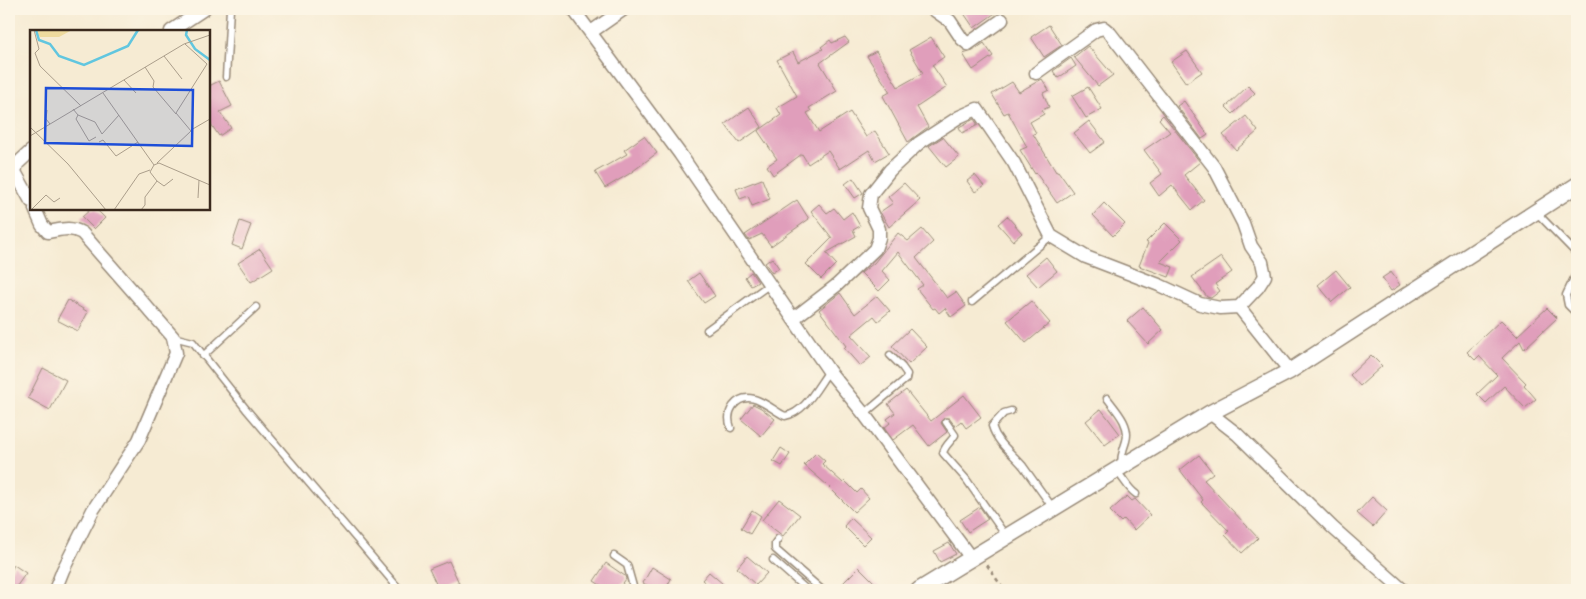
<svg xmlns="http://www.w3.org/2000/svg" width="1586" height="599" font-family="Itim,sans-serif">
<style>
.building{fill:#e09ebb}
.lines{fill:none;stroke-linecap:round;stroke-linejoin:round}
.service-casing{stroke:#988a78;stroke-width:9}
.minor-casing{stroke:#988a78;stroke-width:15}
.tertiary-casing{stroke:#988a78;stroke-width:18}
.path{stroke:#988a78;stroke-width:2.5;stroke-dasharray:4 4;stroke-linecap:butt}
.service{stroke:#fff;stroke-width:6}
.minor{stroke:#fff;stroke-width:12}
.tertiary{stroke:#fff;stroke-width:15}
.inset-river{fill:none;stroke:#61c6df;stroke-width:2.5}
.inset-road{fill:none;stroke:#ab9e8b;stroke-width:1}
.view{fill:#1d4ed8;fill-opacity:0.15;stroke:#1d4ed8;stroke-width:2.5}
.inset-edge{fill:none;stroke:#3b2a1e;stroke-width:2.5}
</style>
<rect width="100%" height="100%" fill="#fcf5e5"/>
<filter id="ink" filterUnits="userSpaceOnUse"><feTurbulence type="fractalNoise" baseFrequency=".02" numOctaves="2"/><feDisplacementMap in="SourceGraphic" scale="10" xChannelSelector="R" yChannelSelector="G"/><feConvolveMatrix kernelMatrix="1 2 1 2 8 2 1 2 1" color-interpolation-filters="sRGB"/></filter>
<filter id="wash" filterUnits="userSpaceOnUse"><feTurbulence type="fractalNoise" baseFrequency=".0096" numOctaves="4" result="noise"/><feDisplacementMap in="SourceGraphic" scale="20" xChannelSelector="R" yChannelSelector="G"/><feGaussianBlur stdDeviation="1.12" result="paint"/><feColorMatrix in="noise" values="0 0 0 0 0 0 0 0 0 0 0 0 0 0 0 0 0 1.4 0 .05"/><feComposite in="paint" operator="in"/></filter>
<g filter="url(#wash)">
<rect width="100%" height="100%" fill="#f6ebd3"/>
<g id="blocks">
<path class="building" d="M961,9H1001L974,28Z
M1049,25L1062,45L1044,57L1031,37Z
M845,37L849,42L820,63L837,91L809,108L811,111L807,113L819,132L850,112L866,137L875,131L889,153L875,161L869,150L840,169L828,151L808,164L802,154L773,175L767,166L777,159L758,131L781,115L777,108L797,96L777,60L793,52L798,62L823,49L821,47L830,40L832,43Z
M931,37L944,57L932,65L947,87L917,107L928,127L908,142L883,96L890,92L867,56L876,51L898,87L923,73L909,50Z
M984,43L993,56L973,70L963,54L973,51Z
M1088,46L1113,75L1098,86L1074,57Z
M1187,51L1202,72L1186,83L1171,62Z
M1071,58L1076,66L1058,78L1053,71Z
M1042,79L1049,90L1043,93L1049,107L1042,110L1044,114L1030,122L1036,133L1033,134L1056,172L1058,171L1073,192L1057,203L1036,173L1035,174L1020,150L1027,147L1008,112L1004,114L992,94L1012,82L1019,92Z
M219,81L232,106L220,112L231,128L219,136L209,121V86Z
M1248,86L1255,93L1233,114L1226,107Z
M1088,87L1102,109L1086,118L1072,96Z
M1184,101L1208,135L1202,139L1177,106Z
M749,107L762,127L739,143L725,124Z
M1163,115L1200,162L1184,175L1204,200L1192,210L1172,185L1159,196L1150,183L1162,174L1144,150L1170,132L1159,119Z
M1246,116L1258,131L1236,150L1223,135Z
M974,119L978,125L962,133L959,127Z
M1089,121L1105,142L1090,153L1074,133Z
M644,136L657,153L629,174L605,188L595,172L627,154L624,150Z
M943,137L959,157L946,167L929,146Z
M975,175L984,186L975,192L967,181Z
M853,178L863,193L855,198L845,184Z
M762,179L770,199L752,206L748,196L740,199L736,189Z
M904,183L920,200L889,227L880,212L893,203L888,197Z
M797,200L809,219L771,246L762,234L749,240L745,235Z
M1104,203L1125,224L1113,236L1093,215Z
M819,204L827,213L834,208L843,219L852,212L860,226L853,230L856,236L826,253L836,264L821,279L806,264L832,238L811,211Z
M91,209H96L105,218L94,229L82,217Z
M1007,216L1022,233L1013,241L998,224Z
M240,221L251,225L242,249L232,245Z
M1165,223L1182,240L1160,262L1173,267L1169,277L1139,266L1148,243L1146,242Z
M922,229L933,242L916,258L947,298L956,292L966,306L951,317L945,308L939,313L935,308L933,309L917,289L923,285L898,252L882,271L890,280L879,291L861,273L874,263L898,233L908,241Z
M260,249L273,268L251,282L238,263Z
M1046,257L1057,271L1038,287L1026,274Z
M1221,257L1232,272L1215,284L1220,291L1211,298L1207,297L1192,277Z
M772,258L779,268L772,273L765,263Z
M1336,270L1350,287L1332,302L1318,285Z
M751,272L758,282L751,286L745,277Z
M1391,272L1400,285L1391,291L1382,278Z
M699,273L715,296L704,303L688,281Z
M840,293L855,314L877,296L890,311L878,321L874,316L851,335L871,357L860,366L844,348L846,346L819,310Z
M68,300L88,312L78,331L57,320Z
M1031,301L1050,323L1026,343L1007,321Z
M1143,307L1163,330L1148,344L1127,321Z
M1547,308L1557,318L1524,349L1520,341L1502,358L1526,383L1524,385L1536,399L1525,408L1504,386L1486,403L1477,394L1497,375L1479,356L1475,360L1467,352L1501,320L1518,337L1517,336Z
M910,329L927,347L909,364L892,346Z
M1371,355L1382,366L1360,386L1350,375Z
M43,368L66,380L50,410L28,398Z
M906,390L931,421L964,395L981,417L966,428L961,421L955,426L949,418H944L941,423L947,432L929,446L913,425L893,440L884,428L890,423L887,419L895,413L888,404Z
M753,404L761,408L775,419L761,436L741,419Z
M1101,409L1120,434L1105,445L1086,421Z
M781,448L790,454L782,466L773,461Z
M816,453L825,461L822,464L843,483L845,481L857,493L861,489L869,498L854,512L827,485L804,465Z
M1199,455L1213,473L1204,480L1258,538L1242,553L1225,535L1229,531L1201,502L1203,500L1180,470Z
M1127,496L1132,501L1135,499L1150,515L1134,530L1124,519L1121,522L1110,511Z
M1372,497L1387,511L1373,527L1357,513Z
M779,499L800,515L783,536L762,520Z
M980,507L988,519L968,532L960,520Z
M752,510L761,516L750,534L741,528Z
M851,518L871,537L863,545L844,526Z
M949,543L956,554L940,562L934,551Z
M747,556L767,573L756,585L737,568Z
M449,561L459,583L443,590H439L429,569Z
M606,563L625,576L626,579L618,590H608L594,581Z
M14,565L26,573L14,590H9V574Z
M652,567L671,579L665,590H655L643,583Z
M859,567L882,590H850L843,583Z
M709,572L730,590H714L702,580Z"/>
</g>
</g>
<g filter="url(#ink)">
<use href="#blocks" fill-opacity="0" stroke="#988a78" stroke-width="1"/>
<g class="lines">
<g class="service-casing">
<path id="service" d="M226,77L230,9
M1536,212L1577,254
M1577,272L1566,295L1568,305L1577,314
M972,302L1051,236
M707,330L770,284
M173,337L193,342L246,409L400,590
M203,356L256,307
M1107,398C1116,410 1131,425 1126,441C1123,452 1121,452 1121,465
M1011,411L1004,413L992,426C997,443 1012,453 1023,466C1033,480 1043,494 1053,508
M864,414L906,379L907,374L902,367L890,355
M946,422L955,435C951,442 945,445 943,453L966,479L1006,536
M731,428C728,420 728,413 733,406C749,386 770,409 785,416C805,413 817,387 829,371
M1116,471C1124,478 1127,488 1136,494
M778,539L775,543V549L822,590
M614,556L627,565L634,590
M773,560L807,590"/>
</g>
<g class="minor-casing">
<path id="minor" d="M573,9L680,154L829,371L864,414L971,558
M933,9L950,21L962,39L968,44L1002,20
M171,31L204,9
M591,32L624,9
M1036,73L1096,30L1104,28L1110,33L1214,167L1243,223L1251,246L1262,262L1265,276L1258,287L1239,307
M31,151L17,164L15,172L31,201
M35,209L42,225L48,232C61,230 69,226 82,233L173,337L176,353L139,440L93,510L63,570L55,590
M793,319L837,285L875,249L879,238V229L869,208L871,194L890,170L919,143L959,117L977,109L1014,163L1051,236L1086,257L1159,285L1200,304L1220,308L1239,307L1290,371
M1210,413L1237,434L1333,528L1403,590"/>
</g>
<g class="tertiary-casing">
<path id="tertiary" d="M919,590L1210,413L1290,371L1577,185"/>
</g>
<path class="path" d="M987,565L1004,590"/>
<use href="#service" class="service"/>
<use href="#minor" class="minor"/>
<use href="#tertiary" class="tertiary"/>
</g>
</g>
<g transform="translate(30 30)">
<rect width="180" height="180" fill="#f6ebd3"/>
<path d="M42,0L29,7H10L5,1Z" fill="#eeda9e"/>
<path class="inset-river" d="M6,0L9,10L20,14L29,26L54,35L98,16L108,0M157,0L156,5L165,19L180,30"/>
<path class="inset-road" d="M4,0L9,19L5,23L10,36L51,76M134,26L152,49M115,37L124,51L123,57L146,84M94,50L106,63M73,63L124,135L129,133L180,155M43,79L48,85L65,92L72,104L89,85M17,80L16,89L20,94M48,85L46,89L59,111L66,107M0,97L38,134L76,180M161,100L180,89M0,106L154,14L180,5M69,112L73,110L86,126L108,112M127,133L161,101L146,83L177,34L155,14M124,135L120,142L127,151L134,156L143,149M168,168L169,150M1,180L16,165L24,172L30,168M84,180L109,144L120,140M111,180L115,175V167L127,151"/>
<path class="view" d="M16,58L163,60L162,116L15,113Z"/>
<rect width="180" height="180" class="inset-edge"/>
</g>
<rect width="1586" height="599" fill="none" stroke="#fcf5e5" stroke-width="30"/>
</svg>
